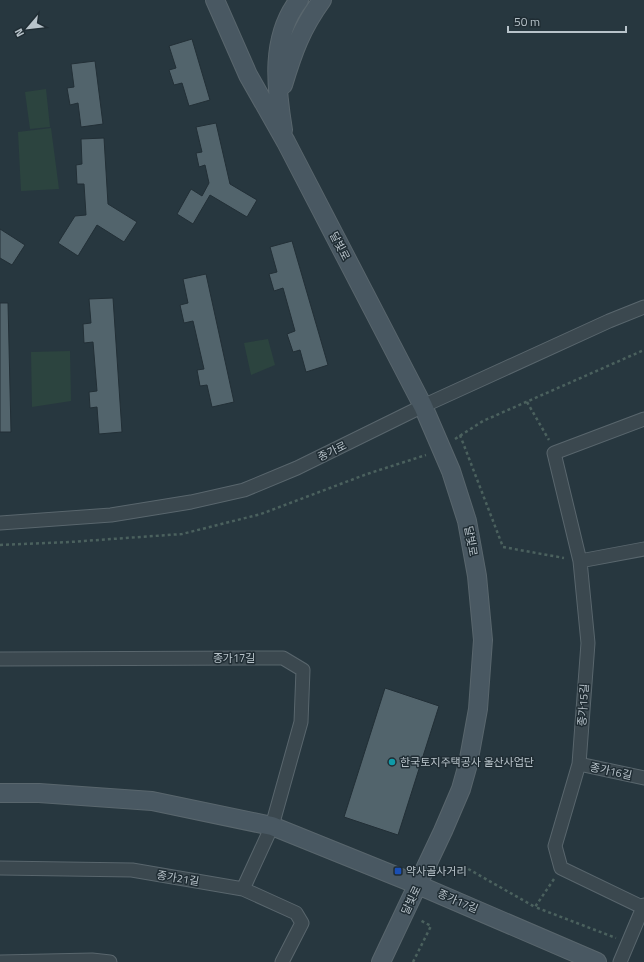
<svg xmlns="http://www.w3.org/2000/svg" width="644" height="962" font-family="'Titillium Web','Noto Sans KR',sans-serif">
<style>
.green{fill:#2c443f}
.building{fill:#52646c;stroke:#222f36}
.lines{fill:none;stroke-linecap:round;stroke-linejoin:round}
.street-casing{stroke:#59666d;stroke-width:15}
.secondary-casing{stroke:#59666d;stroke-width:20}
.path{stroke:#4b615e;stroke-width:2.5;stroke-dasharray:3 3;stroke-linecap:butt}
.street{stroke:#3b484f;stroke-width:13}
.secondary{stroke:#495862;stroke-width:18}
.culture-dot{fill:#0f9aa8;stroke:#202d34;stroke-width:1.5}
.transit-dot{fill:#1a4fb4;stroke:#202d34;stroke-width:1.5}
.labels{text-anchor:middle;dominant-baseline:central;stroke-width:3;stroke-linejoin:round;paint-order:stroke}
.street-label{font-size:11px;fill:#b8c3ca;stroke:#202d34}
.poi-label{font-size:11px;fill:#b8c3ca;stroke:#202d34;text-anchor:start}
</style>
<rect width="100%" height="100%" fill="#27373f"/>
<path class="green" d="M46,89L50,127L30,129L25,92Z
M51,128L59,189L21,191L18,132Z
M268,339L275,365L251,375L244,343Z
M70,351L71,401L32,407L31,352Z"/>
<path class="building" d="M192,39L210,100L189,106L182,83L174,85L169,70L176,68L169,46Z
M95,61L103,124L81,127L78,103L70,105L67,88L74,87L71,64Z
M216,123L230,184L257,200L247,217L210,195L193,224L177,214L191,189L202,196L209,183L205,165L199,167L196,153L202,152L196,127Z
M104,138L108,204L137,222L124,242L97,225L78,256L58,243L75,216L86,215L84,184H77L76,165L82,164L81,139Z
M0,229L25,245L12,265L0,258Z
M292,241L328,365L306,372L300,350L293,352L287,334L295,331L283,288L274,291L269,274L277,272L270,247Z
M206,274L234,402L212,407L207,385L200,386L197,370L204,369L193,321L184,323L180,305L188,303L183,279Z
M113,298L122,432L99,434L97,407L90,408L89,392L97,391L93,342L84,343L83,324L91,323L89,299Z
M0,303H8L11,432H0Z
M385,688L439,706L398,835L344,817Z"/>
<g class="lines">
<g class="street-casing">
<path id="street" d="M644,419L554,453L580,561L588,643L579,764L555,846L561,868L644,908
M0,523L111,515L191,502L244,490L297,468L423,406L609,321L644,307
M580,561L644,549
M0,659L283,658L303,670L301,722L272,826L243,889
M579,764L644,778
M0,868L132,870L243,889L296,913L302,923L282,962
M0,962L92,960L110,962
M620,962L644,905"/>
</g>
<g class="secondary-casing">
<path id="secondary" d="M215,0L248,75L286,142L423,406L451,471L467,521L477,576L483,640L478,709L468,764L461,789L443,831L381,962
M283,85C293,52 301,29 322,0
M283,130C276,87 270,37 299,0
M0,793H39L152,801L272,826L418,885L597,962"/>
</g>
<path class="path" d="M527,402L549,440
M460,435L503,547L564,558
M455,439L483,421L644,350
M0,545L70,542L182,534L261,514L367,474L426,455
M463,866L535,907
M554,879L535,907L616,938
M413,962L431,926L420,920"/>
<use href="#street" class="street"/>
<use href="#secondary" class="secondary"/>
</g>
<circle class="culture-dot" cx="392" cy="762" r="4"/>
<rect class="transit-dot" x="394" y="867" width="8" height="8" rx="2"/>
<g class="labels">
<g class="street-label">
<text transform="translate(340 246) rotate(63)">달빛로</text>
<text transform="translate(332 451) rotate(-26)">종가로</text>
<text transform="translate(471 541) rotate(80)">달빛로</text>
<text x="234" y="658">종가17길</text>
<text transform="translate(583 705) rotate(-86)">종가15길</text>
<text transform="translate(611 771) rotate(12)">종가16길</text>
<text transform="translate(178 878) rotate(9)">종가21길</text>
<text transform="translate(411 900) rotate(-64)">달빛로</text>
<text transform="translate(458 901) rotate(23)">종가17길</text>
</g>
<g class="poi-label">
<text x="400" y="762">한국토지주택공사 울산사업단</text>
<text x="406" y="871">약사골사거리</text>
</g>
</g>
<g transform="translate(28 28) rotate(242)" stroke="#202d34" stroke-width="3" paint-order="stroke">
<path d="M0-3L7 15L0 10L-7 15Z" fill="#b8c3ca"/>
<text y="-6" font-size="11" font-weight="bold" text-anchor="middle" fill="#b8c3ca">N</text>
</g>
<path d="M508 26v6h118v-6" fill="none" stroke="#b8c3ca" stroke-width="2"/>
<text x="514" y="26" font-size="12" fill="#b8c3ca" stroke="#202d34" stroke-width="3" paint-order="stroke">50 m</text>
</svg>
